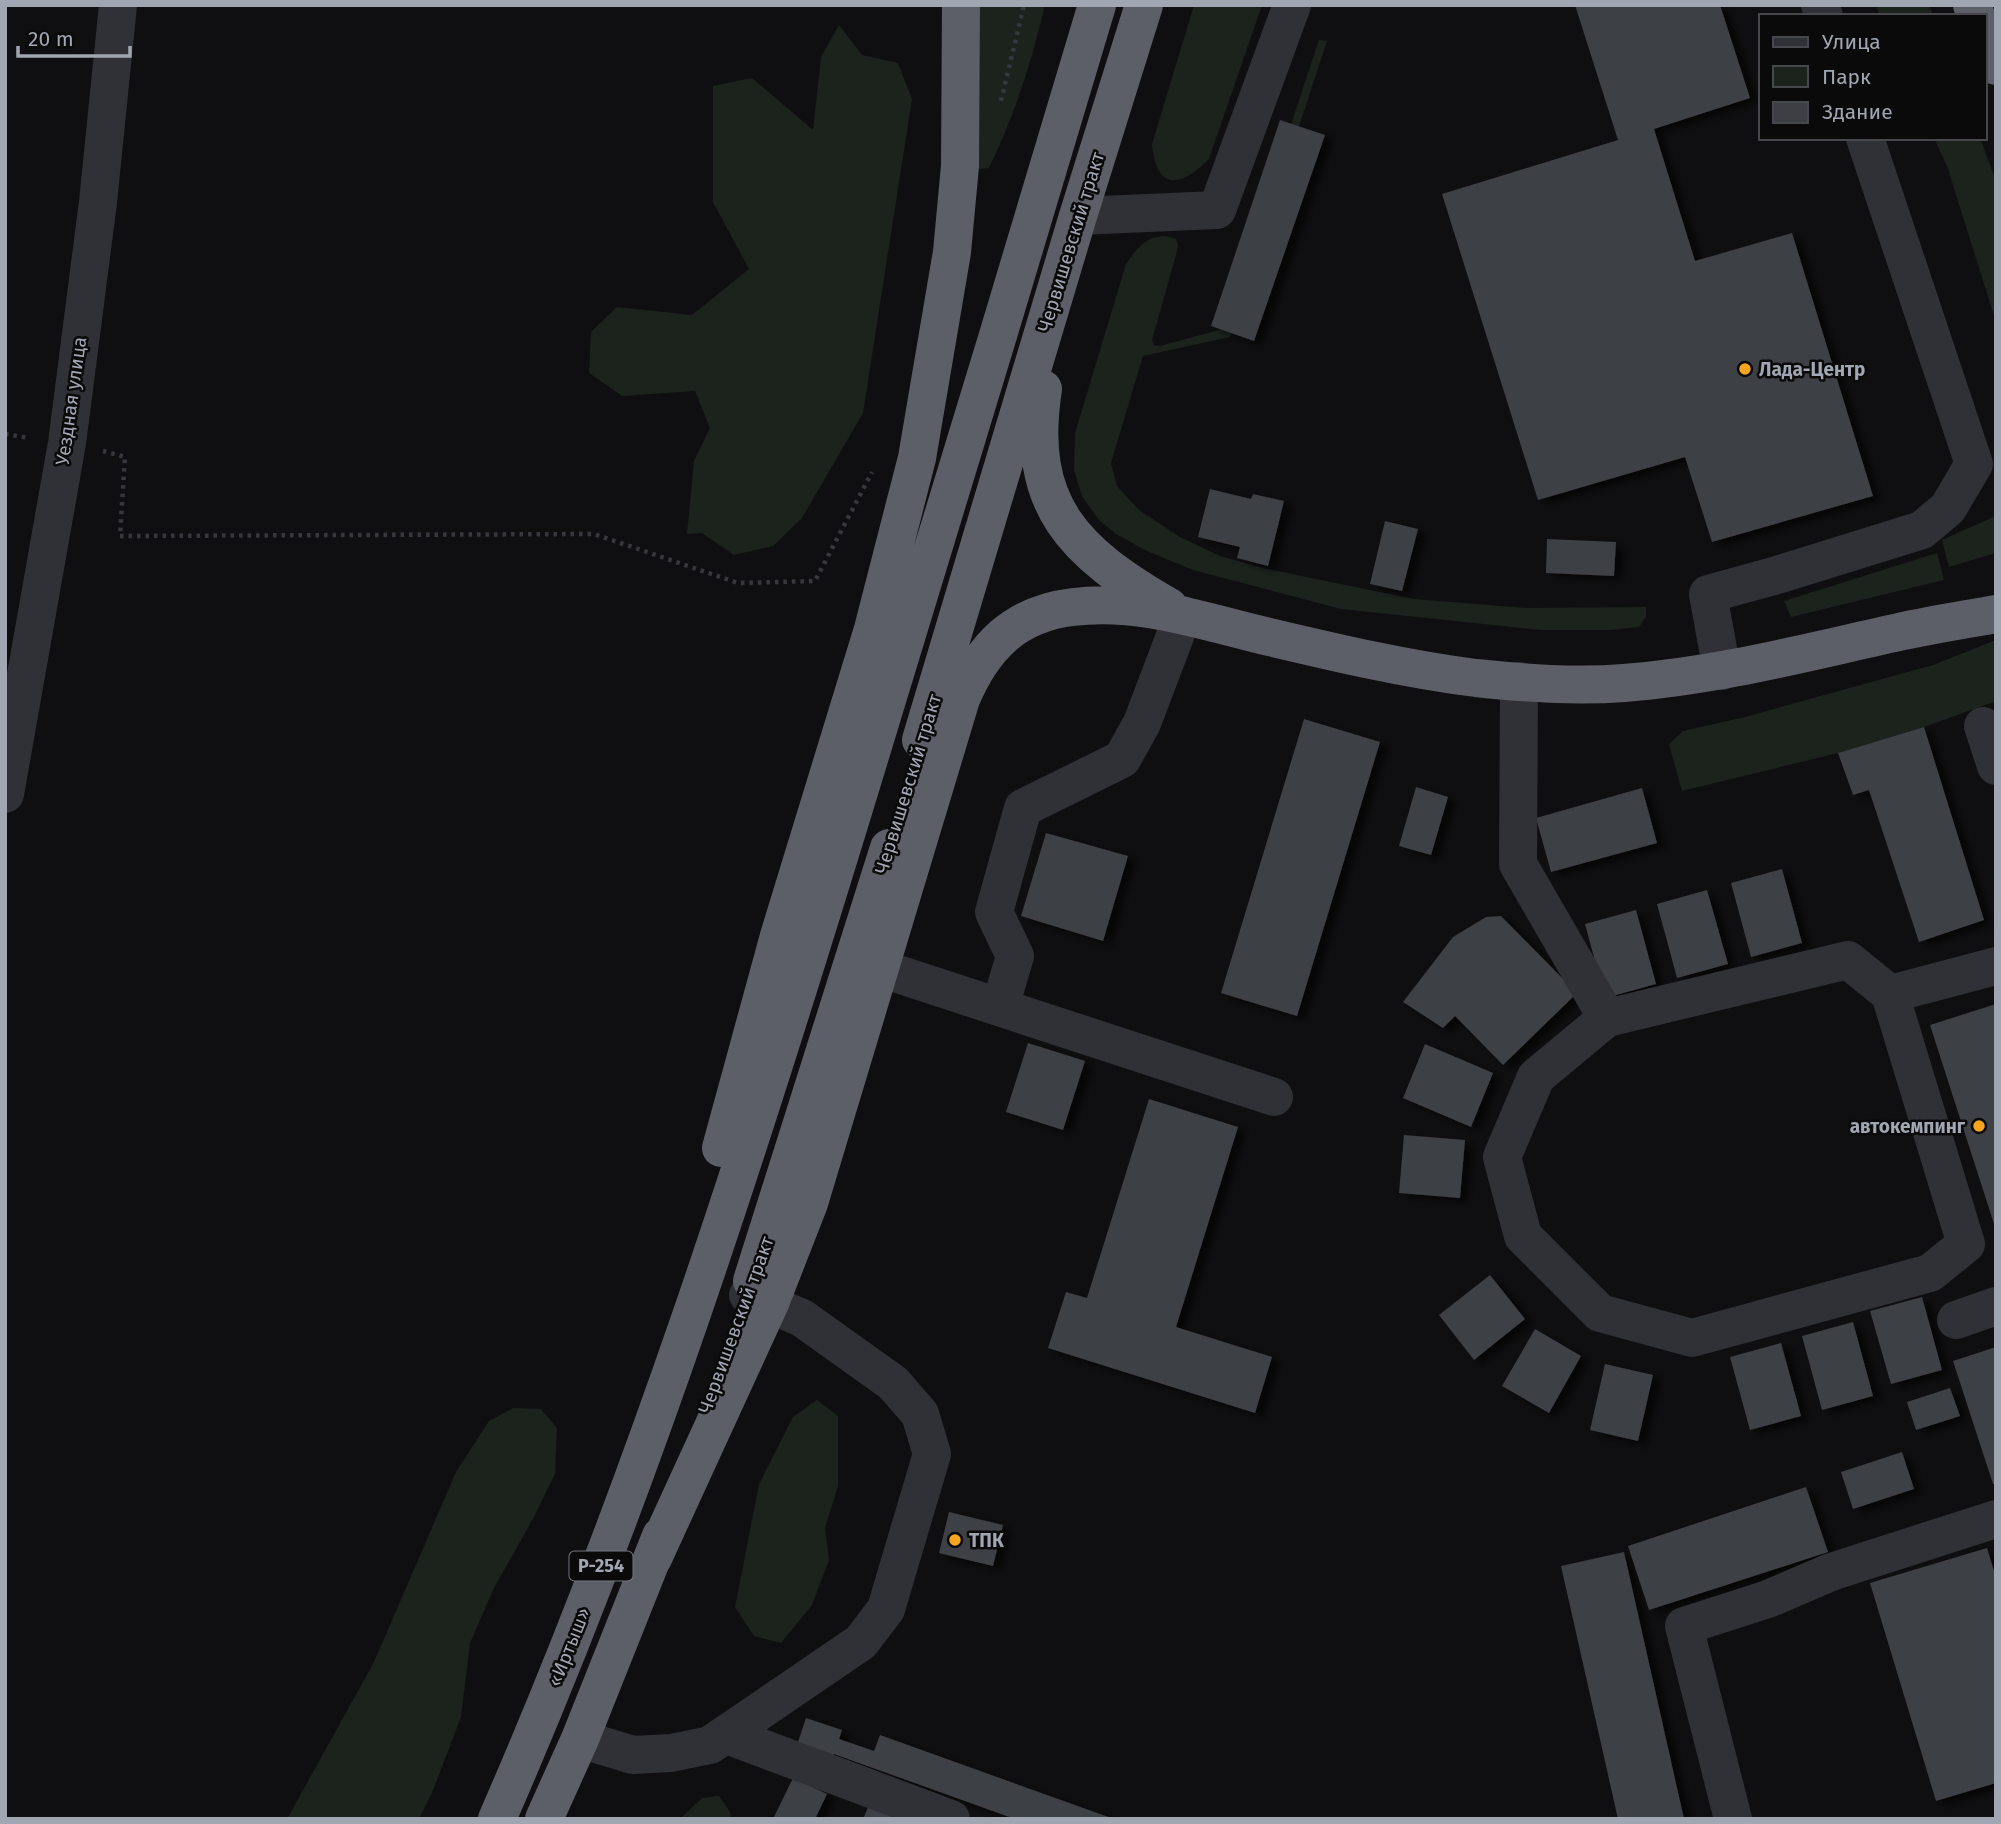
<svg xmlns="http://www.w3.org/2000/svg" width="2001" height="1824" font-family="'Fira Sans',sans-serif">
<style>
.green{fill:#1b231c}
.building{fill:#3e3f44;filter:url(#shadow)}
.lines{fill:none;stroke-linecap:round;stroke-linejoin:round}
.path{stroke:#36383d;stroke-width:4.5;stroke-dasharray:3.5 5;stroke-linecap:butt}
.minor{stroke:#303136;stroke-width:38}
.highway{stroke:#5c5f67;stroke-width:38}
.poi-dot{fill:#f6a422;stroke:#0a0a0b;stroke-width:2.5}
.labels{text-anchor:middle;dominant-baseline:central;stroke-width:5;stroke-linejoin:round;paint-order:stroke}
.shield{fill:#0a0a0b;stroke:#737780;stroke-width:2}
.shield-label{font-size:18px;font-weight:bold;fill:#a0a6b2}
.street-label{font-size:19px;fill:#a0a6b2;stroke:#0a0a0b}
.poi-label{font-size:19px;font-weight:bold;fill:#a0a6b2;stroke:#0a0a0b;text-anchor:start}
</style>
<defs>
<filter id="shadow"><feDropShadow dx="8" dy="4.5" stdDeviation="3.5" flood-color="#0009"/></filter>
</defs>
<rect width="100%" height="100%" fill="#0f0f11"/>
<path class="green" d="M979,5H1045C1032,61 1014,117 989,168L979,169Z
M1194,5H1262L1209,159C1181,188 1156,191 1152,144Z
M1876,5H1929L1933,16H1880Z
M839,25L862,55L898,63L912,99L863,413L802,518L773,546L734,555L702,533L687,534L694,461L710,428L695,391L622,396L589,373L591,332L617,307L692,315L749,269L713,202V86L752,78L813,130L821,57Z
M1319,40L1327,41L1230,337L1143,356L1111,463L1117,486L1139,510L1180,537L1220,556L1263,568L1414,599L1527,608L1646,607V617L1639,627L1611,630H1541L1341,609L1193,570L1147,551L1116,534L1099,520L1082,496L1074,470L1075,433L1126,264C1139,245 1152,230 1176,239L1178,246L1176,255L1152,340L1154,345L1160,346L1223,329Z
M1934,138H1980L1996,181V322L1947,166Z
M1996,516V553L1949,567L1942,540Z
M1937,553L1944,580L1791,617L1784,601Z
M1996,640V701L1924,727L1838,753L1682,791L1669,744L1683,731L1745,717L1933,665Z
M817,1400L838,1416V1486L825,1528L829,1560L812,1605L781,1643L754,1636L735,1607L759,1484L793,1417Z
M513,1408L541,1409L557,1428L555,1474L534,1517L494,1588L470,1643L461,1717L432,1793L419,1819H287L374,1662L456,1472L489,1421Z
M719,1796L730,1812L731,1819H680L702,1798Z"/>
<path class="building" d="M1575,5H1720L1750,98L1654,129L1695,261L1792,233L1873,496L1712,542L1685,457L1538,500L1442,194L1618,140Z
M1280,120L1325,135L1254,341L1211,326Z
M1210,489L1251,499L1253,494L1284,501L1268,566L1237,558L1240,547L1198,537Z
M1385,521L1418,529L1402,591L1370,584Z
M1547,539L1616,542L1614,576L1546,573Z
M1304,719L1380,742L1297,1016L1221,993Z
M1924,727L1984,920L1919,942L1869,790L1853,795L1838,753Z
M1416,787L1448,797L1431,855L1399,846Z
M1642,788L1657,843L1551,872L1536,818Z
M1046,833L1128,856L1103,941L1021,916Z
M1782,869L1802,943L1751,957L1731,883Z
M1707,890L1728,964L1677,978L1657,904Z
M1636,910L1656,984L1605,998L1585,924Z
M1501,916L1577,993L1503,1065L1455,1016L1443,1028L1403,1002L1453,937L1486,917Z
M1996,1004V1227H1995L1930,1025Z
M1028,1043L1085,1061L1063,1130L1006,1112Z
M1425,1044L1493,1073L1471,1127L1403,1098Z
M1149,1099L1238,1127L1176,1327L1272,1357L1255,1413L1048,1348L1066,1292L1087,1298Z
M1404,1135L1465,1140L1460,1198L1399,1193Z
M1490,1275L1525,1319L1474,1360L1439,1315Z
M1922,1297L1942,1370L1891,1384L1870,1311Z
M1853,1322L1873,1396L1822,1410L1802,1336Z
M1535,1329L1581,1356L1549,1413L1502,1386Z
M1781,1343L1801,1416L1750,1430L1730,1357Z
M1996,1347V1484H1993L1953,1361Z
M1605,1364L1653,1375L1638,1441L1590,1430Z
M1950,1388L1960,1416L1916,1430L1907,1402Z
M1902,1452L1914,1489L1853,1509L1841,1472Z
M1806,1487L1828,1552L1649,1610L1628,1546Z
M949,1512L1003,1525L993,1566L939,1553Z
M1987,1548L1996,1578V1783L1936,1801L1870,1583Z
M1624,1552L1684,1819H1618L1561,1566Z
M806,1718L842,1730L839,1739L874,1751L880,1735L1114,1819H1015L834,1754L832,1757L797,1745Z
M793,1778L827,1794L815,1819H773Z
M869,1805L897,1819H863Z"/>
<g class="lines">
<path class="path" d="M1001,101L1024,5
M5,434L29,438
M103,451L125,457L120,536L594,534L738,583L815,581L872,472"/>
<path class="minor" d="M1820,5L1824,16
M1078,216L1217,210L1292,5
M1722,671L1708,594L1777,575L1922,530L1948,508L1974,464L1865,138
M1519,681L1518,864L1607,1018
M1983,726L1996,766
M5,794L67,443L98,202L118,5
M855,960L1274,1097
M1890,994L1848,960L1607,1018L1536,1077L1502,1157L1523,1236L1600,1313L1692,1338L1930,1273L1966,1244L1890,994L1996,966
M1000,1007L1015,956L994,912L1023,808L1122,759L1142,723L1183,615
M1956,1320L1996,1306
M727,1735L951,1819
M580,1739L633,1755L671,1753L710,1745L861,1642L886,1609L932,1454L920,1414L893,1383L802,1318L748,1295
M1733,1819L1684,1626L1768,1599L1831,1572L1996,1519"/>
<path class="highway" d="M1972,5L1976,16
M1985,39L1996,66
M1043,389C1025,506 1074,552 1169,607
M921,740L1078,216L1144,5
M721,1148L779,936L873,629L917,458L952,252L960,166L961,5
M752,1281L889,848
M653,1558L770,1303L809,1203L961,699C983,647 1014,614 1073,607C1138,599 1199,620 1261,635C1333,652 1404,669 1476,678C1525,683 1575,687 1624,683C1717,676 1808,652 1899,632C1931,625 1963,620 1996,614
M497,1819C641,1490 750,1148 855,805C936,539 1018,272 1097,5
M544,1819L580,1739L661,1536"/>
</g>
<g class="poi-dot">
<circle cx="1745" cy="369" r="7"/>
<circle cx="1979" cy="1126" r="7"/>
<circle cx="955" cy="1540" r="7"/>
</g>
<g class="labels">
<rect class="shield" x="569.5" y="1551.5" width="63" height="29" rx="5"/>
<g class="shield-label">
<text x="601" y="1566">Р-254</text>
</g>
<g class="street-label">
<text transform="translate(1071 242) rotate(-73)">Червишевский тракт</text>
<text transform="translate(71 401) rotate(-82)">Уездная улица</text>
<text transform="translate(908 784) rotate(-73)">Червишевский тракт</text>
<text transform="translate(736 1325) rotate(-70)">Червишевский тракт</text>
<text transform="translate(569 1647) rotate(-68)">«Иртыш»</text>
</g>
<g class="poi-label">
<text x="1759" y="369">Лада-Центр</text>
<text x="1965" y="1126" text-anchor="end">автокемпинг</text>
<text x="969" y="1540">ТПК</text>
</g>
</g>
<rect width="2001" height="1824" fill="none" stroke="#a0a6b2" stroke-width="14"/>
<rect x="1759" y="14" width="228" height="126" fill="#0a0a0b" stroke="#46484e" stroke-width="2"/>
<rect x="1773" y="37" width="35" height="10" fill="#303136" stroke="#46484e" stroke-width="2"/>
<text x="1822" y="49" font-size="21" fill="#a0a6b2">Улица</text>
<rect x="1773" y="66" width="35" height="21" fill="#1b231c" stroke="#46484e" stroke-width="2"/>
<text x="1822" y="84" font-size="21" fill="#a0a6b2">Парк</text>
<rect x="1773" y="102" width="35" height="21" fill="#3e3f44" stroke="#46484e" stroke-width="2"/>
<text x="1822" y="119" font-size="21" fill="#a0a6b2">Здание</text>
<path d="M18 46v10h112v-10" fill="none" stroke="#a0a6b2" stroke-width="3.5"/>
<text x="28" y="46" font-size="21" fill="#a0a6b2" stroke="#0a0a0b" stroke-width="5" paint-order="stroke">20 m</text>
</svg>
